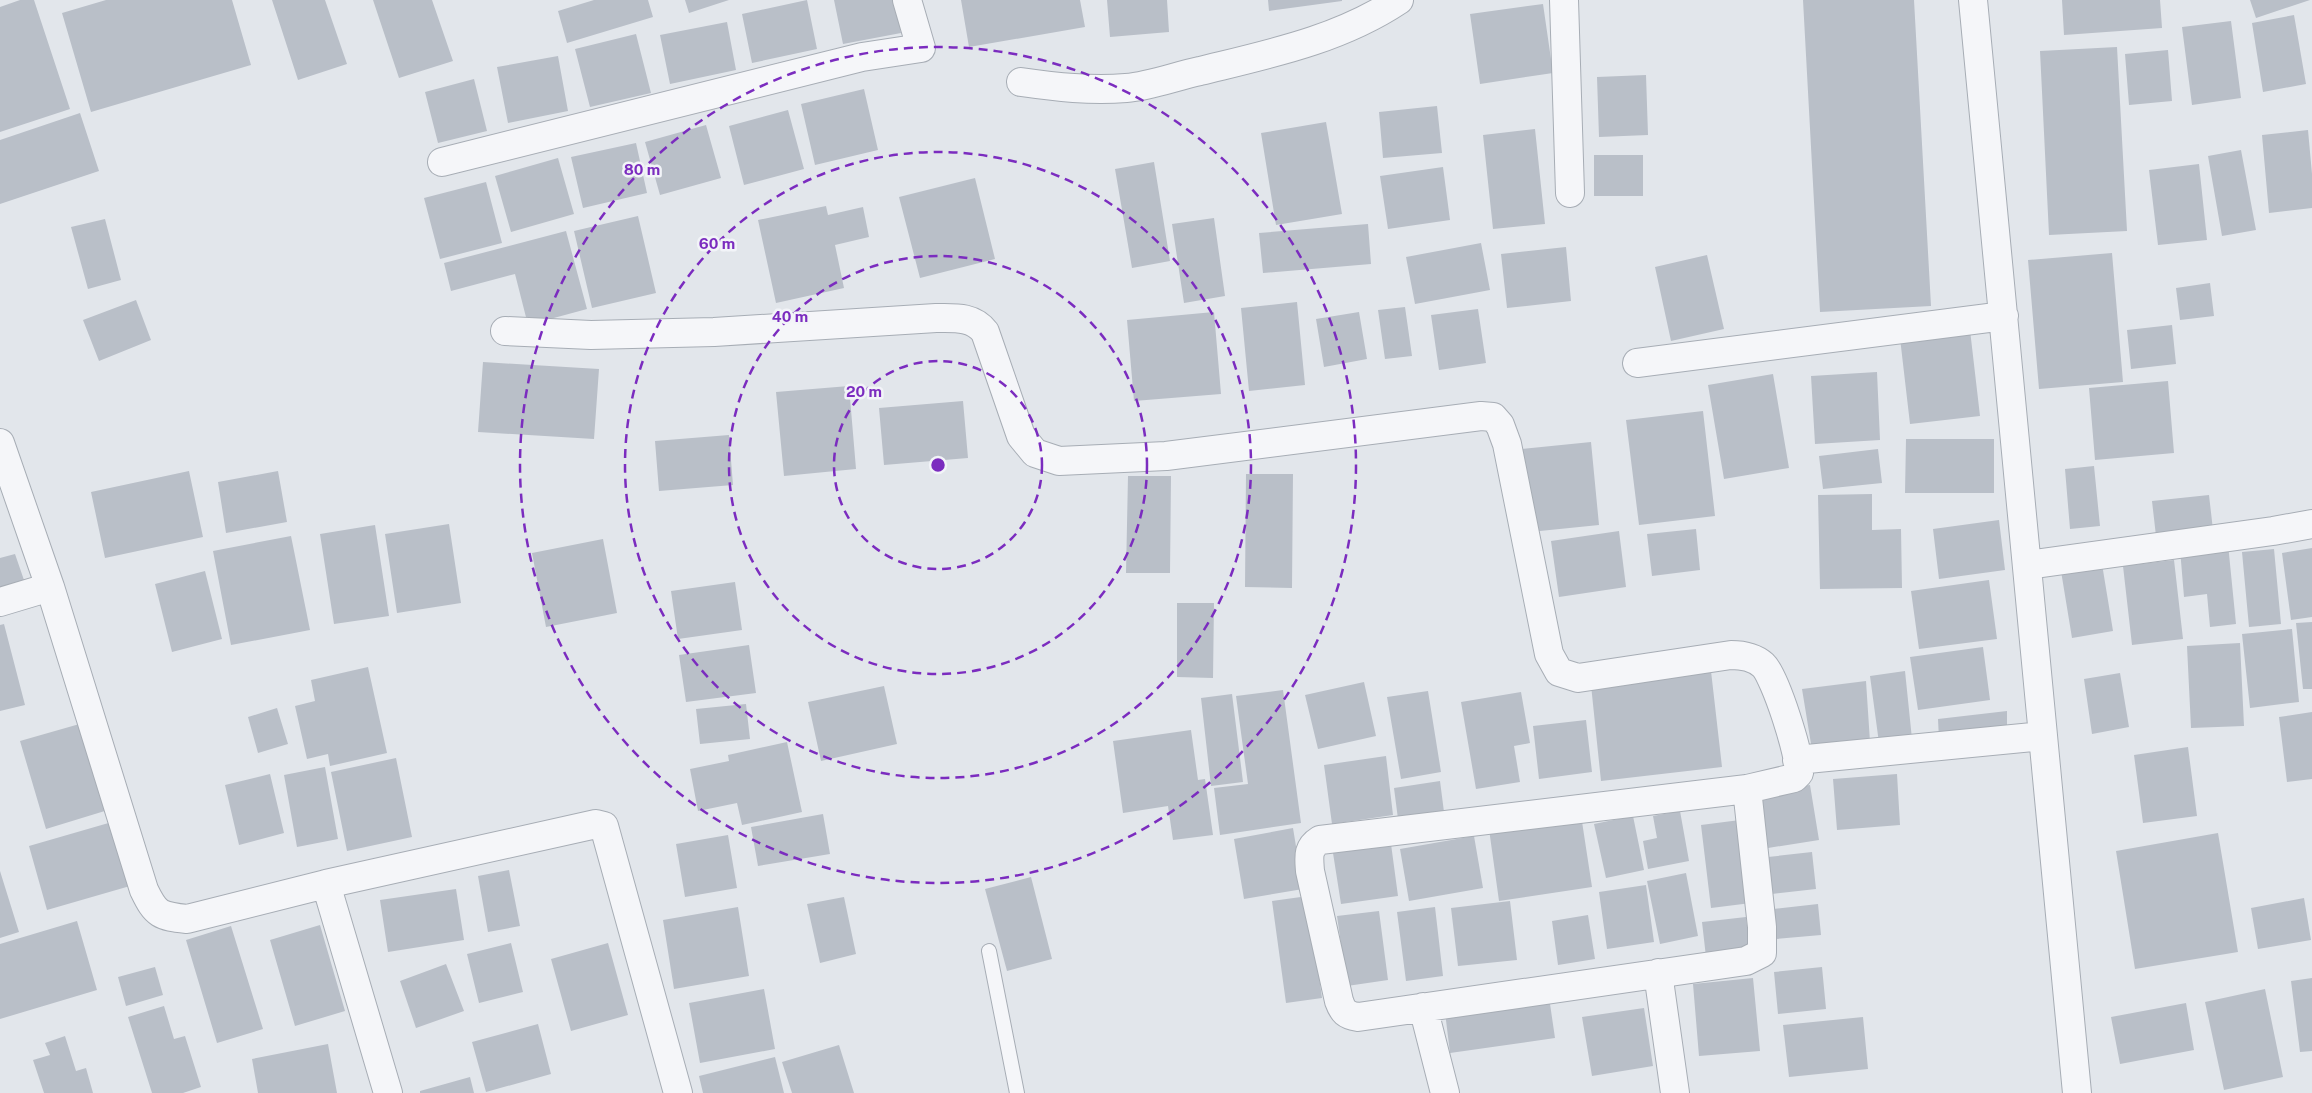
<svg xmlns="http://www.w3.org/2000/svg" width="2312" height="1093" font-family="'Public Sans',sans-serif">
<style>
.building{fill:#b9bfc8}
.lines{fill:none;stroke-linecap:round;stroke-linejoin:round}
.service-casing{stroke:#a7adb5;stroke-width:16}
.minor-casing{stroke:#a7adb5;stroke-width:30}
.service{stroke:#f5f6f9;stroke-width:14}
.minor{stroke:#f5f6f9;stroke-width:28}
.ring{fill:none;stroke:#7b2cbf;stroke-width:2.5;stroke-dasharray:9 6}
.centre{fill:#7b2cbf;stroke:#f2f4f8;stroke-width:2.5}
.ring-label{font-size:15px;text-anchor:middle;font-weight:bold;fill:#7b2cbf;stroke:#f2f4f8;stroke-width:5;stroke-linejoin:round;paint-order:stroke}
</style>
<rect width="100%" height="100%" fill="#e2e6eb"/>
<path class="building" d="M20,0H34L70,109L0,132V7Z
M106,0H232L251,65L91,112L62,13Z
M272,0H325L347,64L298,80Z
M373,0H432L453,61L399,78Z
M594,0H648L653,17L567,43L558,11Z
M685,0H729L689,13Z
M807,0L817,49L752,63L742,14Z
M834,0H895L901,33L843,44Z
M961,0H1080L1085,27L969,47Z
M1107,0H1167L1169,32L1110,37Z
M1268,0H1342V1L1269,11Z
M1803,0H1914L1931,306L1820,312Z
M2062,0H2160L2162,28L2064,35Z
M2250,0H2310L2256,18Z
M1543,4L1553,73L1480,84L1470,14Z
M2294,15L2306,84L2263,92L2252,23Z
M2231,21L2241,98L2192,105L2182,27Z
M727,22L736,70L670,84L660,35Z
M636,34L651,93L590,107L575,49Z
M2117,47L2127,231L2049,235L2040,51Z
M2168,50L2172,101L2129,105L2125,54Z
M558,56L568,111L508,123L497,67Z
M1646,75L1648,135L1599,137L1597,77Z
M474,79L487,131L438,143L425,92Z
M864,89L878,150L815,165L801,104Z
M1437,106L1442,153L1383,158L1379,112Z
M788,110L804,169L744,185L729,126Z
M80,113L99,171L0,204V140Z
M1326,122L1342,214L1276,225L1261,133Z
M706,125L721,178L660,195L645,142Z
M1535,129L1545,224L1493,229L1483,135Z
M2308,130L2312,174V208L2269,213L2262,135Z
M636,143L647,193L583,208L571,157Z
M2241,150L2256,230L2222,236L2208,156Z
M1594,155H1643V196H1594Z
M558,158L574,214L511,232L495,176Z
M1154,162L1170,261L1132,268L1115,169Z
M2199,164L2207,240L2158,245L2149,170Z
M1443,167L1450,220L1388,229L1380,176Z
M975,178L995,259L920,278L899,197Z
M486,182L502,243L440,259L424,198Z
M826,206L828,215L863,207L869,237L835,245L844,288L776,303L758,220Z
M638,216L656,293L592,308L574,231Z
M1214,218L1225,296L1184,303L1172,224Z
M105,219L121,280L88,289L71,227Z
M1368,224L1371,264L1263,273L1259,233Z
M566,231L587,309L528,325L515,274L451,291L444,263Z
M1481,243L1490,290L1415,304L1406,257Z
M1566,247L1571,301L1507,308L1501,254Z
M2112,253L2123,382L2039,389L2028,260Z
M1707,255L1724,329L1671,341L1655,267Z
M2210,283L2214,316L2180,320L2176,288Z
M136,300L151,340L99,361L83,320Z
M1297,302L1305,385L1249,391L1241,308Z
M1405,307L1412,356L1385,359L1378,310Z
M1478,309L1486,363L1439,370L1431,315Z
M1214,312L1221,394L1134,401L1127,320Z
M1359,312L1367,359L1324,367L1316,319Z
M2172,325L2176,364L2131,369L2127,330Z
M1970,330L1980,416L1910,424L1900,338Z
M483,362L599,369L594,439L478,432Z
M1877,372L1880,440L1815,444L1811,376Z
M1773,374L1789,468L1724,479L1708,385Z
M2168,381L2174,453L2095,460L2089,388Z
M849,386L856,469L784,476L776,392Z
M963,401L968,458L884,465L879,408Z
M1703,411L1715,516L1639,525L1626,420Z
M729,435L733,485L659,491L655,441Z
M1906,439H1994V493H1905Z
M1591,442L1599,525L1530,532L1522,449Z
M1878,449L1882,483L1823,489L1819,456Z
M2094,466L2100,526L2070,529L2065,469Z
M189,471L203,537L105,558L91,492Z
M278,471L287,522L226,533L218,482Z
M1246,474H1293L1292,588L1245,587Z
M1128,476H1171L1170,573H1126Z
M1872,494V530L1901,529L1902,588L1820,589L1818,495Z
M2209,495L2213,530L2156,536L2152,501Z
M1999,520L2005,570L1939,579L1933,529Z
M449,524L461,603L397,613L385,534Z
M375,525L389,616L334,624L320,534Z
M1696,529L1700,570L1652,576L1647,534Z
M1619,531L1626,587L1559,597L1551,541Z
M291,536L310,630L231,645L213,551Z
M603,539L617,613L546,627L532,553Z
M2228,544L2236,624L2210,627L2207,594L2184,597L2180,549Z
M2312,548V617L2291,620L2282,553Z
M2274,549L2281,624L2249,627L2242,552Z
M15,554L25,583L0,592V558Z
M2174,560L2183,639L2132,645L2123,566Z
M2102,564L2113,631L2072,638L2061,571Z
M205,571L222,639L172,652L155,584Z
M1989,580L1997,639L1919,649L1911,591Z
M735,582L742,630L678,639L671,591Z
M1177,603H1214L1213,678L1177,677Z
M2312,622V689H2303L2296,623Z
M4,624L25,705L0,711V625Z
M2292,629L2299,702L2250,708L2242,634Z
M2240,643L2244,726L2191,728L2187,646Z
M749,645L756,693L686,702L679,655Z
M1983,647L1990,700L1918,710L1910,657Z
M368,667L387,753L330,766L328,754L307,759L295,706L315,701L311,680Z
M1711,671L1722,767L1601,781L1591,685Z
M1905,671L1912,739L1879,743L1870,676Z
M2120,673L2129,727L2092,734L2084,679Z
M1866,681L1870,742L1812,750L1802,689Z
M1364,682L1376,736L1318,749L1305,695Z
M884,686L897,744L821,761L808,702Z
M1283,690L1301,823L1220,835L1214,788L1248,784L1236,696Z
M1428,691L1441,772L1401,779L1387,697Z
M1521,692L1530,743L1514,746L1520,782L1476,789L1461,702Z
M1232,694L1243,782L1211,786L1201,698Z
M746,704L750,739L700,744L696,709Z
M277,708L288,744L258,753L248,717Z
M2007,711V734L1939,740L1938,719Z
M2312,712V779L2287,782L2279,717Z
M1586,720L1592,772L1539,779L1533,726Z
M83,723L108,810L46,829L20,741Z
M1191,730L1198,780L1205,779L1213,835L1173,840L1168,806L1123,813L1113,741Z
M787,742L802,812L742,825L737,803L698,811L690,769L729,761L728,755Z
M2188,747L2197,816L2143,823L2134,755Z
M1386,756L1393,815L1332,824L1324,765Z
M396,758L412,837L347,851L331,772Z
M325,767L338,839L297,847L284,775Z
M270,774L284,833L239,845L225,785Z
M1897,774L1900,825L1837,830L1833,779Z
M1440,781L1444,812L1398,819L1394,788Z
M1810,785L1819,840L1768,848L1760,792Z
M1680,811L1689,861L1648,869L1643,841L1657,838L1653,816Z
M823,814L830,854L758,866L751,827Z
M1581,815L1592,887L1499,901L1489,829Z
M1633,816L1644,870L1606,878L1594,824Z
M1740,820L1751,903L1711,908L1701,825Z
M112,822L130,886L47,910L29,846Z
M1293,828L1303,889L1244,899L1234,839Z
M2218,833L2238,952L2135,969L2116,851Z
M728,835L737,888L685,897L676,844Z
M1474,836L1483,888L1409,901L1400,849Z
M1391,844L1398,896L1341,904L1333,853Z
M1812,852L1816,889L1772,894L1768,857Z
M509,870L520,926L488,932L478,876Z
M0,871L19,932L0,938Z
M1686,873L1698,936L1660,944L1647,881Z
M1031,877L1052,959L1007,971L985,889Z
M1646,885L1654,942L1607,949L1599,892Z
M456,889L464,940L388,952L380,900Z
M1308,896L1322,998L1286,1003L1272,901Z
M844,897L856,954L820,963L807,904Z
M2304,898L2311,940L2258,949L2251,908Z
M1510,901L1517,960L1458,966L1451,908Z
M1818,904L1821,935L1776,939L1773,909Z
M738,907L749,976L674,989L663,920Z
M1435,907L1443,976L1406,981L1397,912Z
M1379,911L1388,980L1347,986L1337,916Z
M1588,915L1595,959L1558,965L1552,921Z
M1746,917L1750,951L1706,957L1702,922Z
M77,921L97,990L0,1019V944Z
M320,925L345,1011L295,1026L270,940Z
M231,926L263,1029L217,1043L186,940Z
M511,943L523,992L479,1003L467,954Z
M608,943L628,1015L571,1031L551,959Z
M446,964L464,1011L416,1028L400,981Z
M155,967L163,995L126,1006L118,977Z
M1822,967L1826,1009L1778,1014L1774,972Z
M1753,978L1760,1051L1699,1056L1693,984Z
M2312,978V1051L2300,1052L2291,981Z
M764,989L775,1049L700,1063L689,1003Z
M2265,989L2283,1077L2224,1090L2205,1002Z
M1549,997L1555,1038L1450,1053L1445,1012Z
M2186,1003L2194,1050L2120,1064L2111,1017Z
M164,1006L174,1039L185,1036L201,1087L183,1093H152L128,1017Z
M1644,1008L1653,1066L1592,1076L1582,1017Z
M1863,1017L1868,1069L1789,1077L1783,1025Z
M538,1024L551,1074L486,1092L472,1042Z
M65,1036L76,1071L86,1068L93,1093H44L33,1060L50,1055L45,1043Z
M328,1044L337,1093H258L252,1059Z
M839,1045L854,1093H792L782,1062Z
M775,1057L784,1093H703L699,1076Z
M470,1077L474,1093H420V1091Z"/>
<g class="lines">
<g class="service-casing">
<path id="service" d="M989,951L1017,1093"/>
</g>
<g class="minor-casing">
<path id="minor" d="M1564,0L1570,193
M1973,0L2077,1093
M1021,82C1056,87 1091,91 1126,88C1151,86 1176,76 1200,71C1269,54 1339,40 1399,0
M442,162L862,57L921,48L907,0
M505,331L591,335L714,332L936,318C954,318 973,316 985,332L1021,436L1035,453L1059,461L1166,456L1481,416L1493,417L1500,425L1507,444L1549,654L1559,672L1578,678L1731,655C1743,655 1754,657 1763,665C1775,676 1801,757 1799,773L1794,778L1747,789L1320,840C1307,848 1309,857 1310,871L1339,1001C1343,1012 1346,1015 1358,1017L1746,961L1762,953V927L1747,789
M1637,363L2004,316
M0,443L50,587L144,890C156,915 160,916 187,919L326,884L596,824L604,826L678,1093
M2028,565L2273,531L2312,524
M0,602L50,587
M1797,760L2043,736
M326,884L388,1093
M1658,973L1675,1093
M1423,1007L1445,1093"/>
</g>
<use href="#service" class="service"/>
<use href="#minor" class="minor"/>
</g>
<g class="ring">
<circle cx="938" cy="465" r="104"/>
<circle cx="938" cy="465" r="209"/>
<circle cx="938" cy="465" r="313"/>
<circle cx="938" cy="465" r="418"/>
</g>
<circle cx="938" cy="465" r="8" class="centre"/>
<g class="ring-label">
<text x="642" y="175">80 m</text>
<text x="717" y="249">60 m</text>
<text x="790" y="322">40 m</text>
<text x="864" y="397">20 m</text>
</g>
</svg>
